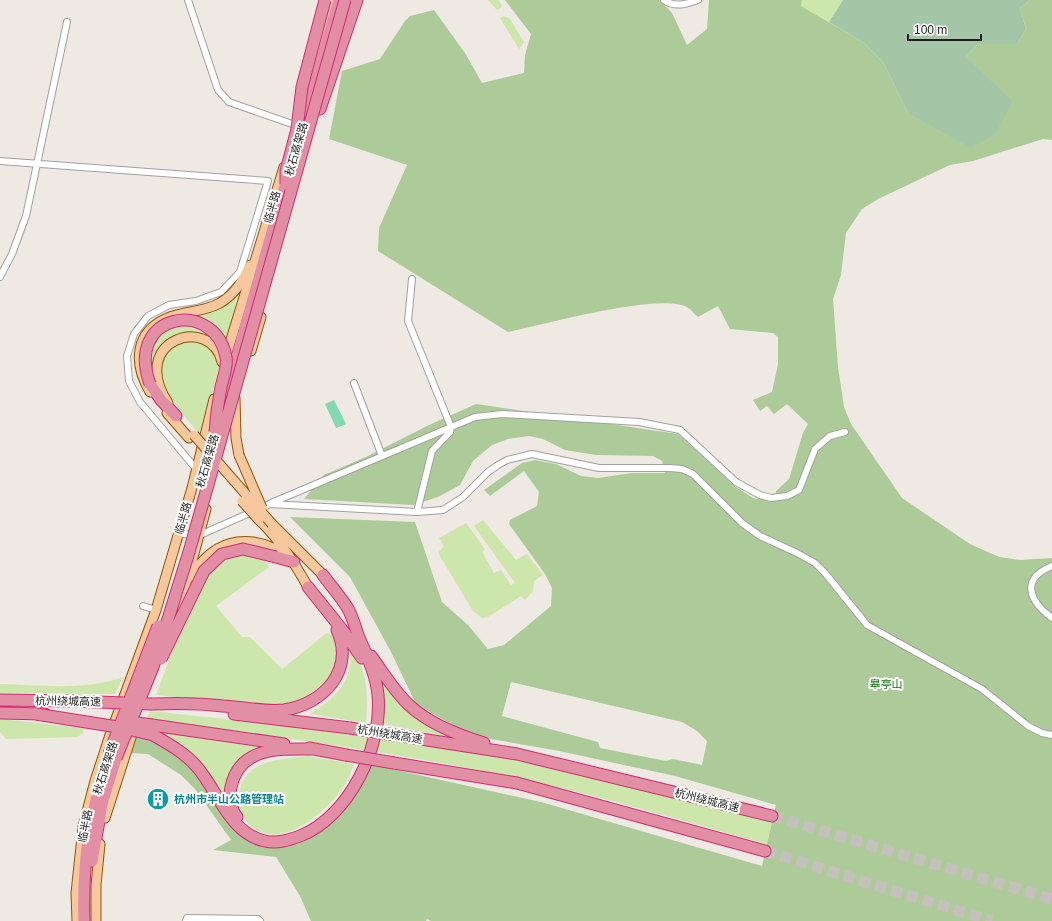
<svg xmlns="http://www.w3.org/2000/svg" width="1052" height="921" font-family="Arial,'Noto Sans SC',sans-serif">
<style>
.grass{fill:#cde6ab}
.forest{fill:#adcb99;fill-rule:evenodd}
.cemetery{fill:#a5c5a7}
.pitch{fill:#84d9b0}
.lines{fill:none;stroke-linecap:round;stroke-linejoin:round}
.highway-tunnel{stroke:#c4c0bb;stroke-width:11;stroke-dasharray:11 5.5;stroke-linecap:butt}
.street-casing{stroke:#a1a1a1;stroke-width:8}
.primary-casing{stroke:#8e5507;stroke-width:11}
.highway-casing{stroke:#cf2c73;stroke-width:13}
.street{stroke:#fff;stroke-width:6}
.primary{stroke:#f7c89e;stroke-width:9}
.highway{stroke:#e28ea5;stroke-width:11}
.primary-bridge-casing{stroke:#8e5507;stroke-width:11;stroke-linecap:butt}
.highway-bridge-casing{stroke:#cf2c73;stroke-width:13;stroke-linecap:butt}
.primary-bridge{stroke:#f7c89e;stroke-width:9}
.highway-bridge{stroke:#e28ea5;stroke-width:11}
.labels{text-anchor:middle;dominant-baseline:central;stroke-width:4;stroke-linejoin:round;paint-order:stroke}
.street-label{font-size:11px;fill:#1d1d1d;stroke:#fff}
.park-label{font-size:11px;fill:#117510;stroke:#fff}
.culture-label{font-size:11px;font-weight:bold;fill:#0d838f;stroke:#fff;text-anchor:start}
</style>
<rect width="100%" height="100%" fill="#eee9e3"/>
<path class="grass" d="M488,0H499L502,6L501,8L497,10Z
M802,0H843L829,22L801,6Z
M504,16L510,19L524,42L519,49L500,18Z
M238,293L226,343C218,325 208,319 189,316Z
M185,326L202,332C176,334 162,341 151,365C152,341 160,329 185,326Z
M186,341C201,340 215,347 219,363C220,369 203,424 200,435C179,408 134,364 186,341Z
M483,520L516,560L527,554L543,575L534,581L533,591L525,600L521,596L488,617L482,618L473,611L438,553L444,546L439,538L466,523L485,549L482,552L494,573L501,570L511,585L515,583L474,526Z
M248,555C257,557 264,558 269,567L216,606L242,637H250L282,669L327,633L333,637L338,650L337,666L333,678L306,700L276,707L156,695L176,642L209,572L223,561L232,556Z
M350,646C368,671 368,692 366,723L310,714C338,696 354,681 350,646Z
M376,672L454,738L379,723Z
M123,677L115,694L0,693V684C40,685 85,691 123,677Z
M150,711L224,719L383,739L515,758L773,819L767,844C688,823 610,798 530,781C404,753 275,736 147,719Z
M0,719L10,720L84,728L82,734L77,737L6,739L0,732Z
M155,732L271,746L240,762L229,811Z
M308,756L354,764C352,769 350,776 347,781C333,805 294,842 264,833C232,824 230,779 260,765C274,759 292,758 308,756Z"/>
<path class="forest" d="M505,0H660L672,13L687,45L707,29L709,0H802L801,6L863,42L883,62L908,113L978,44H1017L1026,29L1020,8L1030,0H1052V140L1043,139L973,161L950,165L878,199L862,209L846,233L841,275L833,299L838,367L844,407L851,424L902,498L970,544L999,557L1020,560L1052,558V921H431L427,919L426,921H311L300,896L276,857L213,850L231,840L195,789L181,775L148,754L129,753L136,734L165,745L187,763L257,843L313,834L369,764L541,802L762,866L776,805L675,776L559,751L491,739L460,729L416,704L391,652L350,577L290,517L415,522L442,602L468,625L488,649L504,645L551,606L552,588L545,574L509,524L510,520L537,506L539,492L524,471L490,496L484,490L522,463L535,460L556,464L581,476L598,478L632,473H665L662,461L653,456L596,455L565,450L543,439L529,436L508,439L492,445L473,461L460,485L438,497L413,505L304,499L324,475L368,456L429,425L476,404L678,434L736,487L753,498L775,501L776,491L789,479L803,433L808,424L787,404L774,414L767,406L760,411L753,400L772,392L778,364V337L773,333L730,329L718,306L698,317C694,314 691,309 687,307C661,292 541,325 508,332L378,251L379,228L407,165L329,139L342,71L380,59L405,21L410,16L434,10L465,53L482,83L524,73L525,55L531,34ZM511,682L682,722L697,731L707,741L702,765L673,759L666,761L600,748L598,742L502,716Z"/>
<path class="cemetery" d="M843,0H1030L1020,8L1026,29L1017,44H978L965,57L1013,101L995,134L971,148L908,113L883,62L863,42L829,22Z"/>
<path class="pitch" d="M334,400L346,424L336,428L325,404Z"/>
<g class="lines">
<path class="highway-tunnel" d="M772,816L1052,899
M765,851L992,921"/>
<g class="street-casing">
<path id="street" d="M188,0L218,90L229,102L295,125
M664,0C675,8 687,4 698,0
M0,161L268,181L240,272L221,292L196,301L169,305L148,316L134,334L127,356L129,381L140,402L197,470
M0,277L12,254L26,216L67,22
M412,279L408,321L451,427L450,432L432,451L417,512
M354,383L382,456
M271,503L475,417L502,414L639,422L680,430L736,482L760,495L771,498L787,496L799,490L815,449L830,436L845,432
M179,534L200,535L270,504L417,512L443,510L463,497L488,472L498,465L507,460L532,454L599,468H670L682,469L693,474L742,523L760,536L797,553L815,563L825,573L867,625L982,689L1028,726L1042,733L1052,735
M1052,566C1020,579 1029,601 1052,618
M143,606L156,610
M186,921L187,918L258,919L260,921"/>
</g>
<g class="primary-casing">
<path id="primary" d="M309,80L331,0
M251,351L261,317
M225,359L284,167
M150,392C133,363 134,331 170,317C186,311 204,312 220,303C235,294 243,281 250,265
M235,398L236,438L239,455
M168,403C127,339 211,314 222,362
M167,413L189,438
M259,520C280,540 294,562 308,587
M272,524L323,575
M191,577C216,535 256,531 293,561
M170,631L182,598L206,509
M105,818L135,725
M77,921L76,893L83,827L95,781L110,735L156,610L192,488L214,399
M96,921V885L100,844"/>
</g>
<g class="highway-casing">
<path id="highway" d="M320,109L357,0
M299,138L339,0
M150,384L161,400L176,416
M225,399L288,175
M276,557L294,562
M308,587L344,632L362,658
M371,656C383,672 394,691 409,705C429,724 458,735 484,743
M0,700L70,701
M152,704C176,703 199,703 223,706C242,707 264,712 284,710C324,704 355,670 337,630
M0,713L45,714
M234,714L350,728
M152,725L284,744
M153,735C169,744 185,753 197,767C218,791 230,834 265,841C277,844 289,840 300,836C349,817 383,746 378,695C376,674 366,654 358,635C355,626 352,615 347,607C340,596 331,586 323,575
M395,735L517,754L772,816
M309,748L346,755
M394,763L517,783L765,851
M237,817C231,810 229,796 231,787C240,745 282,749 316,749
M92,861L102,804L116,758
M84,921C82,858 90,814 109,754"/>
</g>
<use href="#street" class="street"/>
<use href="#primary" class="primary"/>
<use href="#highway" class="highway"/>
<g class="primary-bridge-casing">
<path id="primary-bridge" d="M194,435L272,524
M239,455L262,508
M242,501L259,520"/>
</g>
<g class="highway-bridge-casing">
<path id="highway-bridge" d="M286,184V171L297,129L302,87L325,0
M150,384C124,312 215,298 226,357C228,366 223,378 221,387C218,402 216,417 215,432
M161,659L204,571L222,554L243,549L276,557
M70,701L152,704
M36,714L124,728L153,735
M123,721L152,725
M350,728L395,735
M109,754L158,626
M346,755L394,763
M116,758L153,667L189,552L345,0"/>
</g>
<use href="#primary-bridge" class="primary-bridge"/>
<use href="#highway-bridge" class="highway-bridge"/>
</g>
<defs>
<g id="building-disc" transform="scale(1.15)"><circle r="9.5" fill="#0f9aa8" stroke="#fff"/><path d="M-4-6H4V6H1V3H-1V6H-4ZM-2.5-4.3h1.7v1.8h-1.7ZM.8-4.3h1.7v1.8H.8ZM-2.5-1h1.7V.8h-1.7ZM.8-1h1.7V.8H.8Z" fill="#fff"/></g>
</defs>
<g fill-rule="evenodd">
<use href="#building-disc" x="158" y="799"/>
</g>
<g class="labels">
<g class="street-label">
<text transform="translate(296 149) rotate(-74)">秋石高架路</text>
<text transform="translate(272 207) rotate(-74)">临半路</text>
<text transform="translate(207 461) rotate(-74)">秋石高架路</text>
<text transform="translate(183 518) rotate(-74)">临半路</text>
<text transform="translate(68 701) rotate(1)">杭州绕城高速</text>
<text transform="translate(390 734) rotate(9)">杭州绕城高速</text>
<text transform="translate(105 768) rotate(-72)">秋石高架路</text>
<text transform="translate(707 800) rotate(14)">杭州绕城高速</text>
<text transform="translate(85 826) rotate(-79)">临半路</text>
</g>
<g class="park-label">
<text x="886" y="684">皋亭山</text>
</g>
<g class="culture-label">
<text x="174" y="799">杭州市半山公路管理站</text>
</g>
</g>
<path d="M908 34v6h73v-6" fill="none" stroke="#1d1d1d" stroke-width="2"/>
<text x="914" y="34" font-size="12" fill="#1d1d1d" stroke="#ffffff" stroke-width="3" paint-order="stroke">100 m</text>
</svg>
